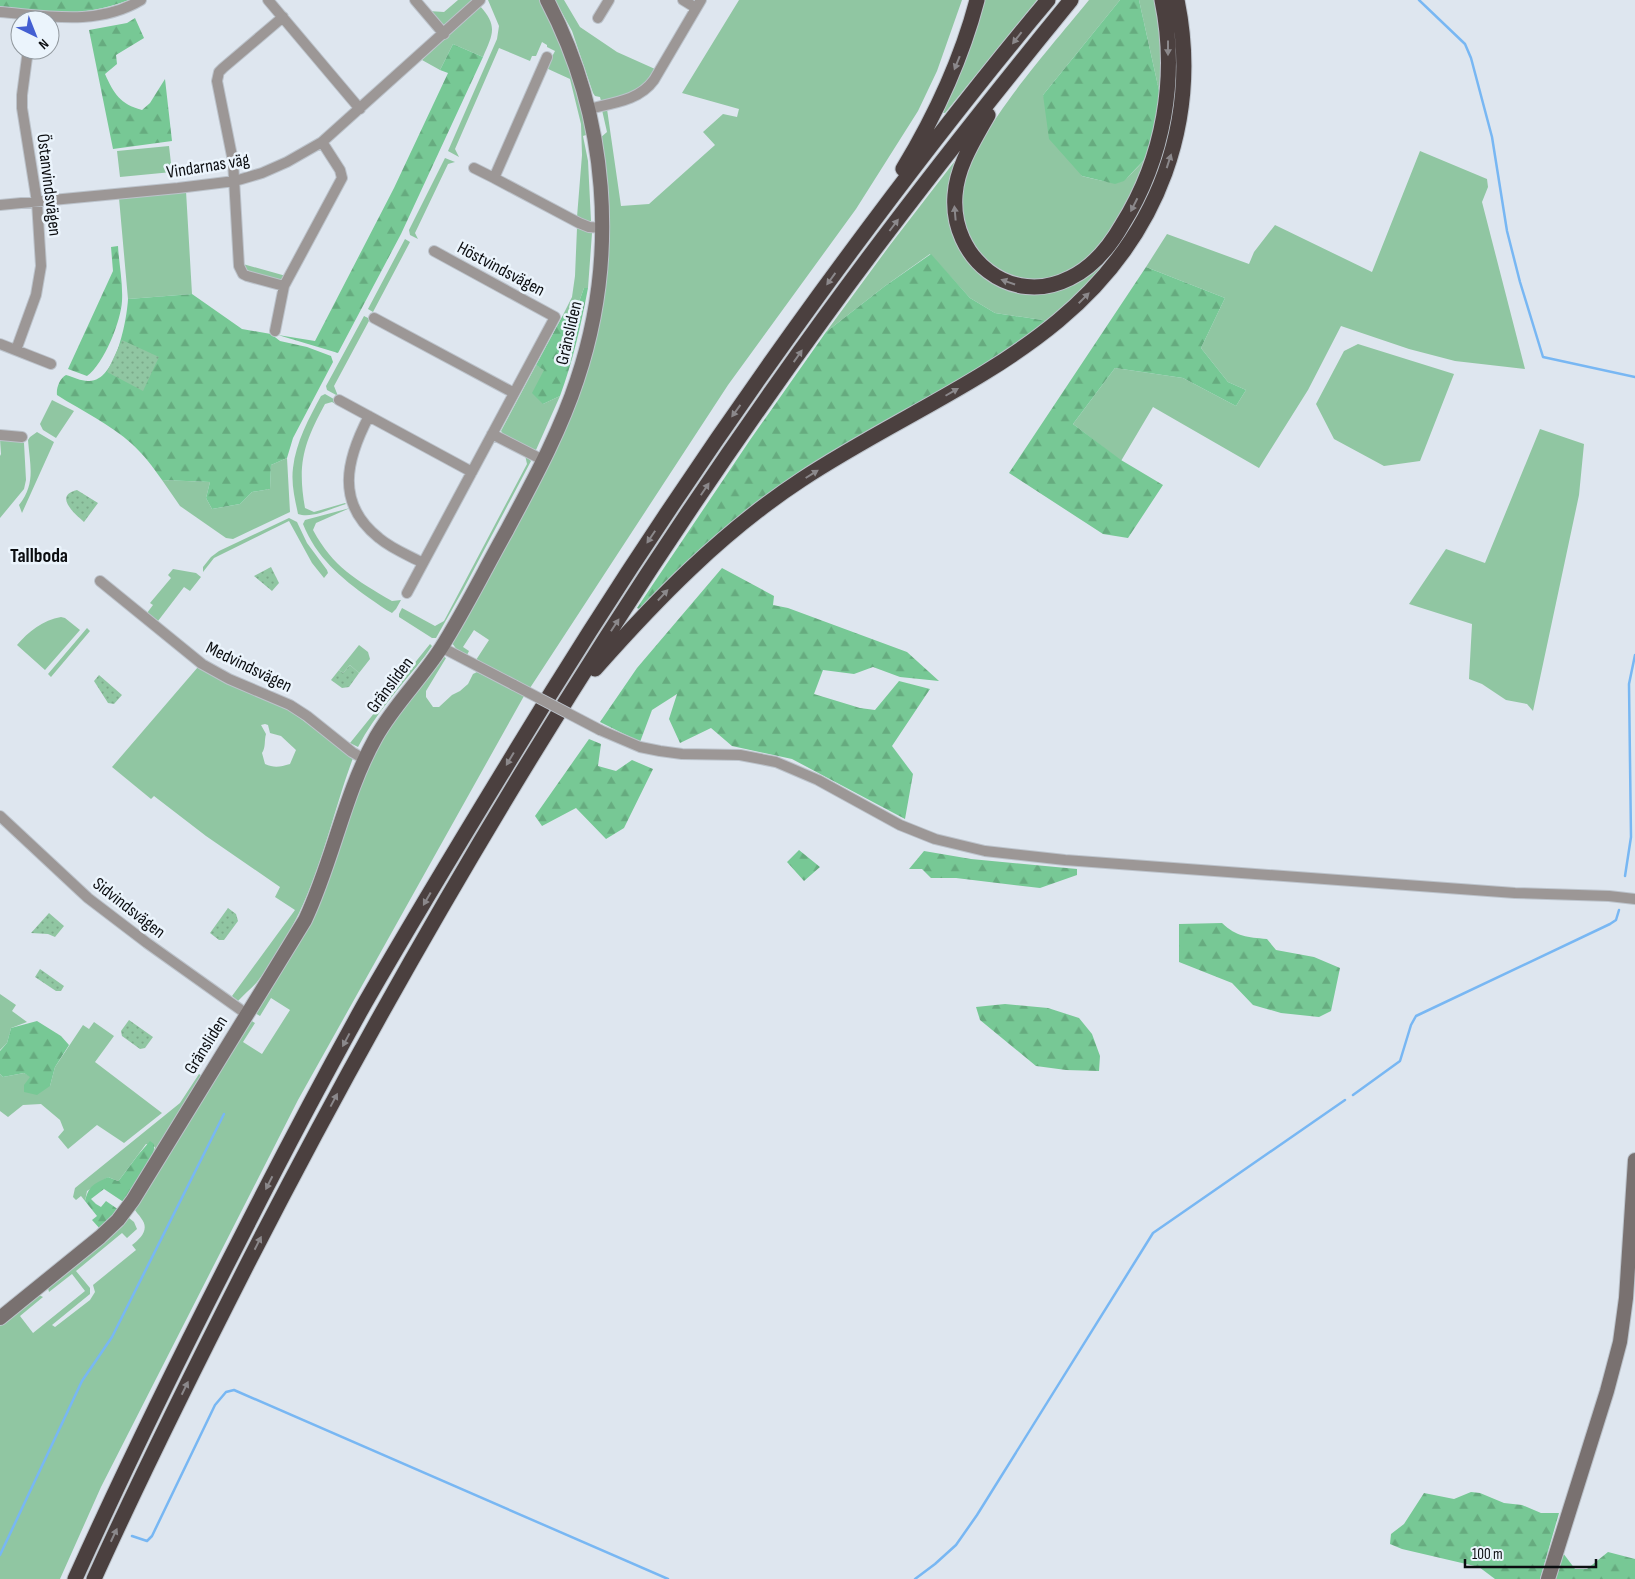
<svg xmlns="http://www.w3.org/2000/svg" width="1635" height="1579" font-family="'Sofia Sans Condensed',sans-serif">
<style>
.grass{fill:#90c6a2;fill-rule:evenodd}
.forest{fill:url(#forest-firs)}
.park{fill:url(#park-dots)}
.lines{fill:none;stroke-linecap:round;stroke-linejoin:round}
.stream{stroke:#78b7f3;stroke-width:2.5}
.street-casing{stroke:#bcc3cb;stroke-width:12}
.secondary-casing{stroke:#bcc3cb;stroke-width:16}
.highway-casing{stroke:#bcc3cb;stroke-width:17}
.street{stroke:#9c9796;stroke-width:10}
.secondary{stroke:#797170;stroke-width:14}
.highway{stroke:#4b403f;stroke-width:15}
.street-bridge-casing{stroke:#bcc3cb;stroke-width:12;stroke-linecap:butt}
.street-bridge{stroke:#9c9796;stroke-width:10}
.oneway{fill:#8b888b}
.labels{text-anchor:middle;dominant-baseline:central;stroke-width:5;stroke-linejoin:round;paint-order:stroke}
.street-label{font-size:18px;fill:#0b0d10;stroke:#ebf4fc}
.quarter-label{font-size:20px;font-weight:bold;fill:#0b0d10;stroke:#ebf4fc}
</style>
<defs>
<pattern id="forest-firs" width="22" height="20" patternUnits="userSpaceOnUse" patternTransform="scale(1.25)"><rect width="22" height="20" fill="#77c895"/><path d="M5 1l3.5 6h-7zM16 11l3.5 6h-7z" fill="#66ab7f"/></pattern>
<pattern id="park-dots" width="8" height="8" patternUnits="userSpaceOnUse" patternTransform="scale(1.25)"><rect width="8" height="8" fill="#90c6a2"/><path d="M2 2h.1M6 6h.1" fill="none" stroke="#7ba98a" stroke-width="1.8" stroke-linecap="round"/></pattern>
</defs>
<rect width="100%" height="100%" fill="#dee6ef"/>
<path class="grass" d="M458,0H474L447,25H443L429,11L444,12Z
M488,0H542L573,74L589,134L583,136L588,161L591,221H587L577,217L582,155L581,124L570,79L546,68L555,51L547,47V45L542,42L536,56H532L530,61L499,48L455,149L459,157L448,151L497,39L499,26Z
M555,0H564L580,27L617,52L655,69C640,95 627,96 601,101L600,97L595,96L593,93L572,31Z
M739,0H962L937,71L918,111L856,209L728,385L530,688L476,660L489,640L474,630L463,647L469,651L467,655L457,650L452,643L595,339L600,138L607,132L602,110L607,109L621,206L649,204L715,145L703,132L723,114L737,117L739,109L682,93Z
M983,0H1037L945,113L940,112Z
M1089,0H1120L1043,95L1082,176C1124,186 1118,188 1147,157C1135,190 1119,222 1096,249C1091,254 1086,261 1080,265C1070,271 1057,278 1045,280C1037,281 1027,279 1019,277C1009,275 999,272 991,266C969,249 959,218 962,191C970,135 1053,45 1089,0Z
M1139,0H1154C1161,32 1162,63 1160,95Z
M1167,0H1171C1174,24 1178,48 1177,72C1175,137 1150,212 1108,262C1091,283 1068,301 1049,321L995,313L970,298L930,254L885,286L826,332L890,245L961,153L949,214L952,231L957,244L965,258L974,267L997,284L1080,281L1088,276L1096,269L1155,172Z
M480,6C498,26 493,34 483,57L453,44L440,70L422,60Z
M169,146L172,172L120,177L117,151Z
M1420,151L1487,179L1488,187L1482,202L1525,369L1455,361L1409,349L1341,326L1308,390L1259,468L1153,407L1121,461L1073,424L1115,368L1183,378L1236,406L1246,390L1228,382L1201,348L1225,298L1146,267L1167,234L1249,264L1254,252L1275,225L1372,272Z
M445,158L455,162L448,164L415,233L418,239L410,235L409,230Z
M186,191L192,294L128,299L119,198Z
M577,228L592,233L588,288H584L575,313L563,315L572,297L575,276Z
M405,239L410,242L373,312L368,309Z
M243,264L286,276L284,278L278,281L250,273L246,270Z
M364,316L370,319L334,386L338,396L327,390L326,386Z
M1358,344L1454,374L1420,461L1384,466L1334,439L1316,404L1344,351Z
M536,365L544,369L543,404L560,396L536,450C526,448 507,440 501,431Z
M325,394L339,402L337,405L332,402L325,404C304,443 297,463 305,508L314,512L345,503L346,504C332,508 312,519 298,514C295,499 291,484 293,468C296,442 309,418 321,396Z
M52,400L74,411L56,438L43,430L40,424Z
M1540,429L1584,444L1579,495L1533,711L1527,704L1506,700L1482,684L1469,679L1472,624L1409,604L1446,549L1485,563Z
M37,432L54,442L22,513L19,505C36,483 30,466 28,440L30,437Z
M0,439L21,441L24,443L26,480L24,489L0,518V456L1,454Z
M525,455L531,461L463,590L436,638H432L399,617V614L402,608L435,626L444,621L527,464Z
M287,458L290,512L233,539L226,538L180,506L162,480L210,482L206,498L212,509L240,504L252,492L270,489L271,465Z
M350,508L316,523L313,530C333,567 356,580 392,601L401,600L396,609L392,613C384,609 377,603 369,598C341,578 316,557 303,524L305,520Z
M289,518L297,522L307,543L327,570L328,573L324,578L312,563L289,521L214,558L203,572V567L211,557L219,551Z
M173,569L196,573L201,577L190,591L184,587L158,621L147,613L153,605L150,603L171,578L168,575Z
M61,617L65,618L80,630L45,670L17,645C28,632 43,620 61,617Z
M87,628L90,631L51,677L48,674Z
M430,644L432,646L425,656C402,685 375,714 358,747L350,743Z
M359,645L368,652L370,659L359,673L350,665L343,673L339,670Z
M441,655L446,658L426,691V697L433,707H439L452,695L460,691L468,684L473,674L477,672L524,696L298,1100L101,1487L60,1579H0V1324L39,1295L43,1297L20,1316L33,1333L85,1291L72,1274L49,1292L48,1288L125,1219L129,1218L134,1222L137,1229L127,1238L122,1233L76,1271L90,1288V1294L52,1325L55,1327L90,1300L95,1292L93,1285L136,1250L132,1245C141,1238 150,1229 141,1218C139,1214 136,1213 134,1208L231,1054L250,1020L255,1023L243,1042L262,1054L290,1010L271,998L260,1016L255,1013C284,971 310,928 328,880C343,842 352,800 370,762C389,723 415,690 441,655Z
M198,667L231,685L288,709L353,758C334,809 323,864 299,913C287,937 273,962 257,982C251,989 244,994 238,1001L232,996L295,910L275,897L280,887L206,836L154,796L151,799L112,767ZM265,724L268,725L270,733L281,736L296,750L290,764C280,767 274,768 265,764L262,753C266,747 264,741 266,734L261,725Z
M0,994L16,1005L12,1011L27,1022L11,1028L7,1043L0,1050Z
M94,1022L114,1036L95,1062L162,1113L124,1143L97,1125L68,1149L58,1137L64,1130L60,1120L41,1104L23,1105L8,1117L0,1111V1074L3,1077L24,1073L50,1086L55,1067L83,1025L89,1029Z
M199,1074L205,1078L151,1161L155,1147L146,1144L120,1179L118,1181L108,1177L87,1191L85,1201L81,1196L76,1200L73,1197L75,1188L180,1103Z"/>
<path class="forest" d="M0,0H129C83,17 48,15 0,7Z
M1120,0H1139L1160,95L1156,125L1147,157L1124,181L1115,184L1082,176L1049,139L1043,95Z
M135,18L144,38L116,55L117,64L105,74C114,94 120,104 142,110L150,103L165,79L172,141L113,149L89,30L127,23Z
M453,44L483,57L401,234L338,353L278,335L315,341L394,188L448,73L440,70Z
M118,246C119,264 123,283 122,301C121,321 104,364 87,376L68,369L113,271L111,247Z
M931,254L970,298L995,313L1049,321L1032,334L736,519L684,564L641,610L637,608L750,440L826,332L885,286Z
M1146,267L1225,298L1201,348L1228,382L1246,390L1236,406L1183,378L1115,368L1073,424L1121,460L1163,485L1128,538L1103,534L1009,473Z
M584,288H588C581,325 573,361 560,396L543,404L532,393L544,370L536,365L563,315L575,313Z
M192,294L242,329L271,334L280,341L307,347L331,356L333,362L293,438L287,458L271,465L270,489L252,492L240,504L212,509L206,498L210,482L162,480C153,467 144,455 132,444C110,424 82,411 57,395C56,388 60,378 66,375C73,377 81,381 88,381C116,383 127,319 128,299Z
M722,568L774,596L773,605L788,608L907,652L939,681L900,677L873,667L854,674L823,670L814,694L860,708L875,710L899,681L930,689L892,746L913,774L905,819L792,759L732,746L711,728L680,743L669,719L677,694L652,710L640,742L600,722L637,668Z
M589,739L601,744L598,766L616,771L632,760L653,769L624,828L606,839L576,808L542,826L535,816Z
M799,850L820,867L804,881L787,862Z
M924,851L971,859L1077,869V875L1040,888L956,878H931L922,869H909Z
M1222,923C1237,937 1247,937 1267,939L1276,950L1314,957L1340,968L1331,1011L1319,1017L1281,1013L1253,1005L1232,983L1179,962V924Z
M1005,1004L1048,1008L1079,1018L1092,1034L1100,1056L1099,1071L1066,1070L1036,1066L980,1020L976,1007Z
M37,1021L61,1036L69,1045L55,1067L50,1086L37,1095L24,1092V1085L30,1077L24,1073L3,1077L0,1074V1051L7,1043L11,1028Z
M150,1141L154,1144C156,1163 135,1187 125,1203L104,1189L91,1199L96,1204L101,1207L106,1201L119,1210L101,1230L92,1220L97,1216L85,1201C89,1185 94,1184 108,1177L118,1181L120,1179L138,1155Z
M1471,1492L1480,1493L1504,1503L1522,1505L1541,1513H1559L1540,1579H1495L1479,1567L1402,1549L1390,1544L1391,1534L1404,1524L1424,1493L1454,1499Z
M1608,1552L1635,1559V1579H1555L1563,1553L1575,1569H1587Z"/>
<path class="park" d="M122,340L159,357L143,391L107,372Z
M77,490L98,503L84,522C75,514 53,496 77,490Z
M271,567L279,583L272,591L254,576Z
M350,665L359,673L349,687L342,688L331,680L339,670L343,673Z
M99,675L122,695L114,704L108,703L94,681Z
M228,908L236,914L238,921L224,940H219L210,933Z
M49,913L64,926L55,937L48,934L31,933Z
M40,969L64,986L61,991H56L35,977Z
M129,1020L153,1037L145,1048L140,1049L122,1036L121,1031Z"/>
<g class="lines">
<path class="stream" d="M1419,0L1465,44L1471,58L1492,137L1507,231L1520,282L1543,357L1635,377
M1625,876L1631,837L1629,684L1635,655
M1353,1095L1400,1061L1411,1025L1416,1016L1610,924L1616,920L1619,910
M132,1536L147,1541L152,1536L215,1405L226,1392L234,1390L668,1579
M0,1555L82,1381L112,1337L224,1114
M915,1579L935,1564L956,1545L977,1515L1153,1233L1345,1100"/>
<g class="street-casing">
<path id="street" d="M268,0L360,109
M415,0L444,34
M683,0L696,8
M0,12C48,16 98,26 141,0
M283,17L223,68L219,72L217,81L233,161L239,266L243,274L247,276L284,286
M598,18L609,0
M547,57L494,178L579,223L589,227L602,228
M588,109C612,103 639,101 654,80L701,0
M474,168L494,178
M0,205L178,188L235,181L262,173L287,162L322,142L480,0
M374,318L514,393
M275,331L284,286L342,178L340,170L322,142
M0,344L51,364
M16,350L36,295L41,266L37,202L22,108V95L28,50
M339,400L472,472
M369,416C346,460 335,503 379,538C392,549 408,555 423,563
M492,434L543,460
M0,435L22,437
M100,581L202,664L229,679L290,705L307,716L352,752L364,759
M407,593L555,317L434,251
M441,647L514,685
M600,730L640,747L660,751L682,754L740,755L776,762L818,780L900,825L935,839L985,851L1065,860L1515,893L1609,896L1635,899
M0,816L88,898L147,943L248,1015"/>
</g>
<g class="secondary-casing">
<path id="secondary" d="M0,1318L100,1237L118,1220L133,1200L305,920C333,861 344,794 376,737C394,705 421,679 441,648C465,610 485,569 507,530C533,481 560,432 577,380C619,255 608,116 547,0
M1548,1579L1607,1391L1620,1342L1626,1298L1635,1160"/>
</g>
<g class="highway-casing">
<path id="highway" d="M988,115C974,140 957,166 955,195C950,258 1011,308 1070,278C1093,267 1110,246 1122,225C1164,158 1178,77 1162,0
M903,169C935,116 961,61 977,0
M595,669C657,599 722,532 801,480C937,390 1104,341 1165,173C1185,117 1189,58 1177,0
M75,1579C126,1466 181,1354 238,1243C279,1162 321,1082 365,1003C410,925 457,847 504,770C602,607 707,449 819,295C892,195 968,95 1048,0
M94,1579C143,1471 196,1365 250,1259C418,932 608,615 824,318C903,209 986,104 1071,0"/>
</g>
<use href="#street" class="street"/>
<use href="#secondary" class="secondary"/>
<use href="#highway" class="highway"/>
<g class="street-bridge-casing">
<path id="street-bridge" d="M514,685L600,730"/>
</g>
<use href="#street-bridge" class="street-bridge"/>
</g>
<defs><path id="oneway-solid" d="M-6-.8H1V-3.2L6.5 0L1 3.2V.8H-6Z" transform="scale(1.25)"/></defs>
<g class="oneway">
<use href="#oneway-solid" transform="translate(1017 38) rotate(128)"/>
<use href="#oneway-solid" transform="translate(1168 48) rotate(90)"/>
<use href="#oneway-solid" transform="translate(957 63) rotate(112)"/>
<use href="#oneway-solid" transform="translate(1169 161) rotate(-72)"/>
<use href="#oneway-solid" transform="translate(1134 205) rotate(117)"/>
<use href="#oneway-solid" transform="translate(955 213) rotate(-95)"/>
<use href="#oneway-solid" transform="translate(894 225) rotate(-53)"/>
<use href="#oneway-solid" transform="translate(831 279) rotate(126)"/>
<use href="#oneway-solid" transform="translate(1008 282) rotate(-161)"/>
<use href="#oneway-solid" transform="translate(1084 298) rotate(-45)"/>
<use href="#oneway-solid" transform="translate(798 356) rotate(-55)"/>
<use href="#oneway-solid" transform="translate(952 392) rotate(-30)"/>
<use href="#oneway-solid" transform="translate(736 411) rotate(126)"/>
<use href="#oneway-solid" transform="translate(812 474) rotate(-32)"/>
<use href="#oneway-solid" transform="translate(705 489) rotate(-56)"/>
<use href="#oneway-solid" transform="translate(651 537) rotate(124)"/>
<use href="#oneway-solid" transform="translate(663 595) rotate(-47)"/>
<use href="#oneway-solid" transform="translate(615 625) rotate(-57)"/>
<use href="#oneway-solid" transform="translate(510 759) rotate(121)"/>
<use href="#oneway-solid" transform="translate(427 899) rotate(120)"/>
<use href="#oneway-solid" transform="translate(346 1040) rotate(118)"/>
<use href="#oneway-solid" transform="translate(334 1100) rotate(-62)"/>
<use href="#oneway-solid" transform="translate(269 1183) rotate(117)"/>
<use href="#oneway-solid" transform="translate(258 1243) rotate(-63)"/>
<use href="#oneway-solid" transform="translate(185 1388) rotate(-64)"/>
<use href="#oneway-solid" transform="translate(114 1535) rotate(-65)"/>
</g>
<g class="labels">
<g class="street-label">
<text transform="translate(208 166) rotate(-9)">Vindarnas väg</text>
<text transform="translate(49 185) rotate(83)">Östanvindsvägen</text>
<text transform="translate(501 269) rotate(28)">Höstvindsvägen</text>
<text transform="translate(569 333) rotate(-77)">Gränsliden</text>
<text transform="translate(249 667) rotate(26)">Medvindsvägen</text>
<text transform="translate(390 685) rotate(-53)">Gränsliden</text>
<text transform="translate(129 908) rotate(38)">Sidvindsvägen</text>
<text transform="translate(206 1045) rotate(-58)">Gränsliden</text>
</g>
<g class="quarter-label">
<text x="39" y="556">Tallboda</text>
</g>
</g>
<g transform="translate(35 35) rotate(137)"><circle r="24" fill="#ebf4fc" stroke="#91989e"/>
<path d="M0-4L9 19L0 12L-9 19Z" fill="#445fd2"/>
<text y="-8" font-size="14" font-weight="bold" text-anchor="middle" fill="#0b0d10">N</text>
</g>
<path d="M1465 1559v8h131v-8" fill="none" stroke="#0b0d10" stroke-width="2.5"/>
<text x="1472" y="1559" font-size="15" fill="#0b0d10" stroke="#ebf4fc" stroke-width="4" paint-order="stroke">100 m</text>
</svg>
